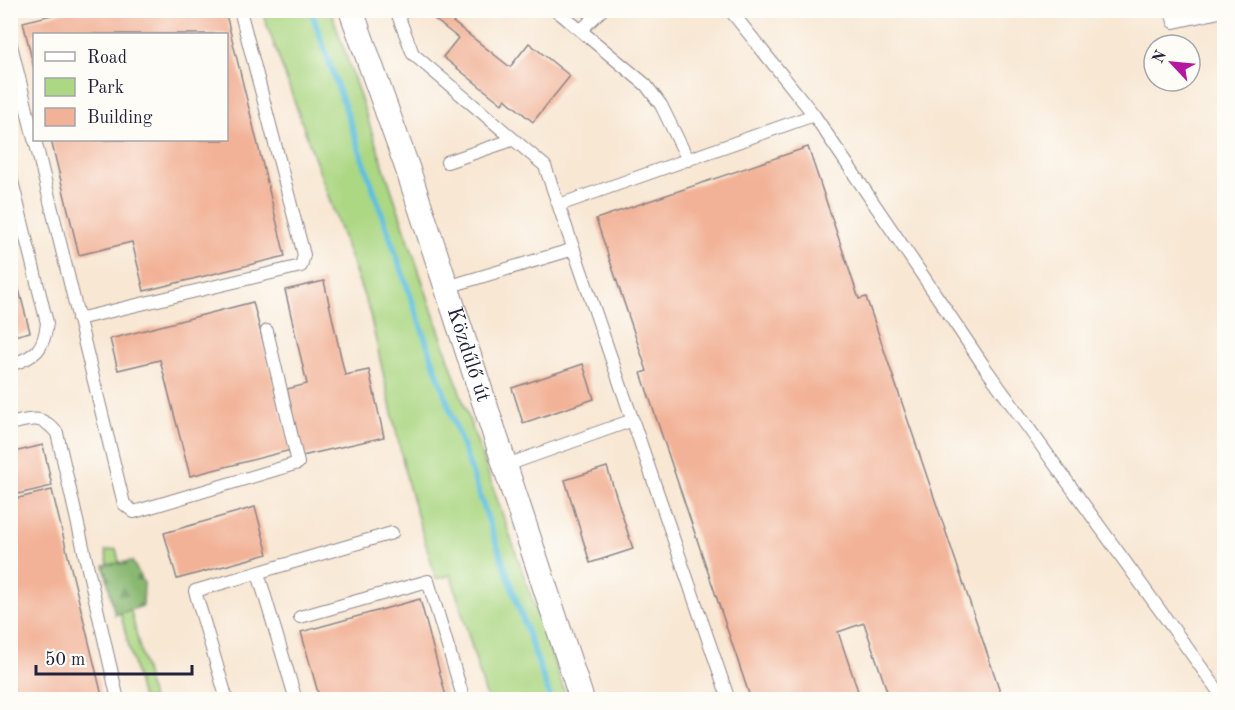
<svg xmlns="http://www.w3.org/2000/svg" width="1235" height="710" font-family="'Old Standard TT',serif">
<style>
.green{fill:#acd783;stroke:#677c5f;stroke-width:1.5}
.forest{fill:url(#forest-firs);stroke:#566d56;stroke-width:1.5}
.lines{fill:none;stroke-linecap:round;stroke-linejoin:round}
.stream{stroke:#5fc0dd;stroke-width:6}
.building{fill:#f2b297}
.service-casing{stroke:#8d8487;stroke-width:14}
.minor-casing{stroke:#8d8487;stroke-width:26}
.service{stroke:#fff;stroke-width:12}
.minor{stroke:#fff;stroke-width:24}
.labels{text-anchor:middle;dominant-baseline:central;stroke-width:4.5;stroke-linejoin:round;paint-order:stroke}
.street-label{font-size:21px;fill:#22223b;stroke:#fdfcf7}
</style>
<defs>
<pattern id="forest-firs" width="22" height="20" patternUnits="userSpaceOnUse" patternTransform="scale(1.5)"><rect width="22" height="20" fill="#89b871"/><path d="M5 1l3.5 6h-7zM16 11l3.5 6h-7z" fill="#70955e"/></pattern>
</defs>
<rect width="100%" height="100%" fill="#fdfcf7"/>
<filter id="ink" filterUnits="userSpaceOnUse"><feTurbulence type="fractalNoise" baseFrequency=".0167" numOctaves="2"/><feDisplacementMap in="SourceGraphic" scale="12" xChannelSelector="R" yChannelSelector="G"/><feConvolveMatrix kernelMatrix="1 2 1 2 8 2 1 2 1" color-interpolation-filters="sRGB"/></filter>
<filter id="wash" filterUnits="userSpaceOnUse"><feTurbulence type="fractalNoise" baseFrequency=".008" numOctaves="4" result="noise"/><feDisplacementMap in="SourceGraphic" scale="24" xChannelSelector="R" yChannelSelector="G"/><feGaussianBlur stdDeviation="1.35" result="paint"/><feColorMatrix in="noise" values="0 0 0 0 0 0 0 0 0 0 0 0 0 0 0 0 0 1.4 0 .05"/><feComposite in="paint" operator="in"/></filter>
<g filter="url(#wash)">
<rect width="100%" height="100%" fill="#f8e7d3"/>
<path class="green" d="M262,11H331L467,413L567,699H487L451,575L436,579L408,484L369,310Z
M116,549L152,699H142L105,551Z"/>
<path class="forest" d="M132,561L144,583L143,606L115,615L104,565Z"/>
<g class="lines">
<path class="stream" d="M311,10L551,700"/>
</g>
<g id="blocks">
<path class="building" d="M72,10H225L285,256L144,291L132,242L79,255L51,140H226V34H34V68L23,22Z
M423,10H462L453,22L510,67L529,43L570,76L533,122L505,99L502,104L443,57L458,38Z
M808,147L859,299L866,297L1003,700H890L864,623L838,632L861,700H751L641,373L647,371L596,219Z
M10,255L30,332L10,337Z
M324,281L345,375L369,370L384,437L302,456L287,389L307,384L285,290Z
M253,302L291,450L190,476L160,360L118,370L110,339Z
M583,364L594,399L523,423L512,388Z
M43,445L52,486L10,496V453Z
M607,467L633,549L590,563L565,480Z
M52,490L103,700H10V500Z
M255,507L268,554L177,579L164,533Z
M420,599L447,700H320L301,632Z"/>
</g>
</g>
<g filter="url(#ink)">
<use href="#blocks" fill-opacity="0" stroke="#8d8487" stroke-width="1.5"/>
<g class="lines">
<g class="service-casing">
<path id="service" d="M396,10L413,54L545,166L729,700
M556,10L646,85L661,105L688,160
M730,10L814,115L986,369L1224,699
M1171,10L1174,22L1224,11
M581,30L602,10
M10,41L34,139
M35,140L124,504L134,512L298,463L267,331
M447,162L512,140
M10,173L47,323C44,349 36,357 10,365
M559,205L814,115
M447,287L574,249
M78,319L301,266L304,255L240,10
M10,424C31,419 42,414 57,433L118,700
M504,466L633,420
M258,573L296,700
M300,617L428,581L464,700
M227,700L195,591L392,533"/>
</g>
<g class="minor-casing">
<g id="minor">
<path id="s1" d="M351,10L408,170L582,700"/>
</g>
</g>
<use href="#service" class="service"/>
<use href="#minor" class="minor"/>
</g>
</g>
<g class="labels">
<g class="street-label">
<text stroke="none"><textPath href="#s1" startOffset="364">Közdűlő út</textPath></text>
</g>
</g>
<rect width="1235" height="710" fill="none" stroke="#fdfcf7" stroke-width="36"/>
<rect x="33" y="33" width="195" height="108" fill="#fdfcf7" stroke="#a5a5ac" stroke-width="1.5"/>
<rect x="45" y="52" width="30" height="9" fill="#ffffff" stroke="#a5a5ac" stroke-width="1.5"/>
<text x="87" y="63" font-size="18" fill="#22223b">Road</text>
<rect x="45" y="78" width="30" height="18" fill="#acd783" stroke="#a5a5ac" stroke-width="1.5"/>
<text x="87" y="93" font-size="18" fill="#22223b">Park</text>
<rect x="45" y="108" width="30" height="18" fill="#f2b297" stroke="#a5a5ac" stroke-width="1.5"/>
<text x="87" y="123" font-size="18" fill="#22223b">Building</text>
<g transform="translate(1172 63) rotate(296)"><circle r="28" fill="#fdfcf7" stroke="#a5a5ac" stroke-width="1.5"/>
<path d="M0-4.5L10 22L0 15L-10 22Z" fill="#b5179e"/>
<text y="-9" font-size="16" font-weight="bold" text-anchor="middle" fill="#22223b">N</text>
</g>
<path d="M36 665v9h156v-9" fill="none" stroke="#22223b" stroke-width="3"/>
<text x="45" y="665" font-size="18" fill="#22223b" stroke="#fdfcf7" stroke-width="4.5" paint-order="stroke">50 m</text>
</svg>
